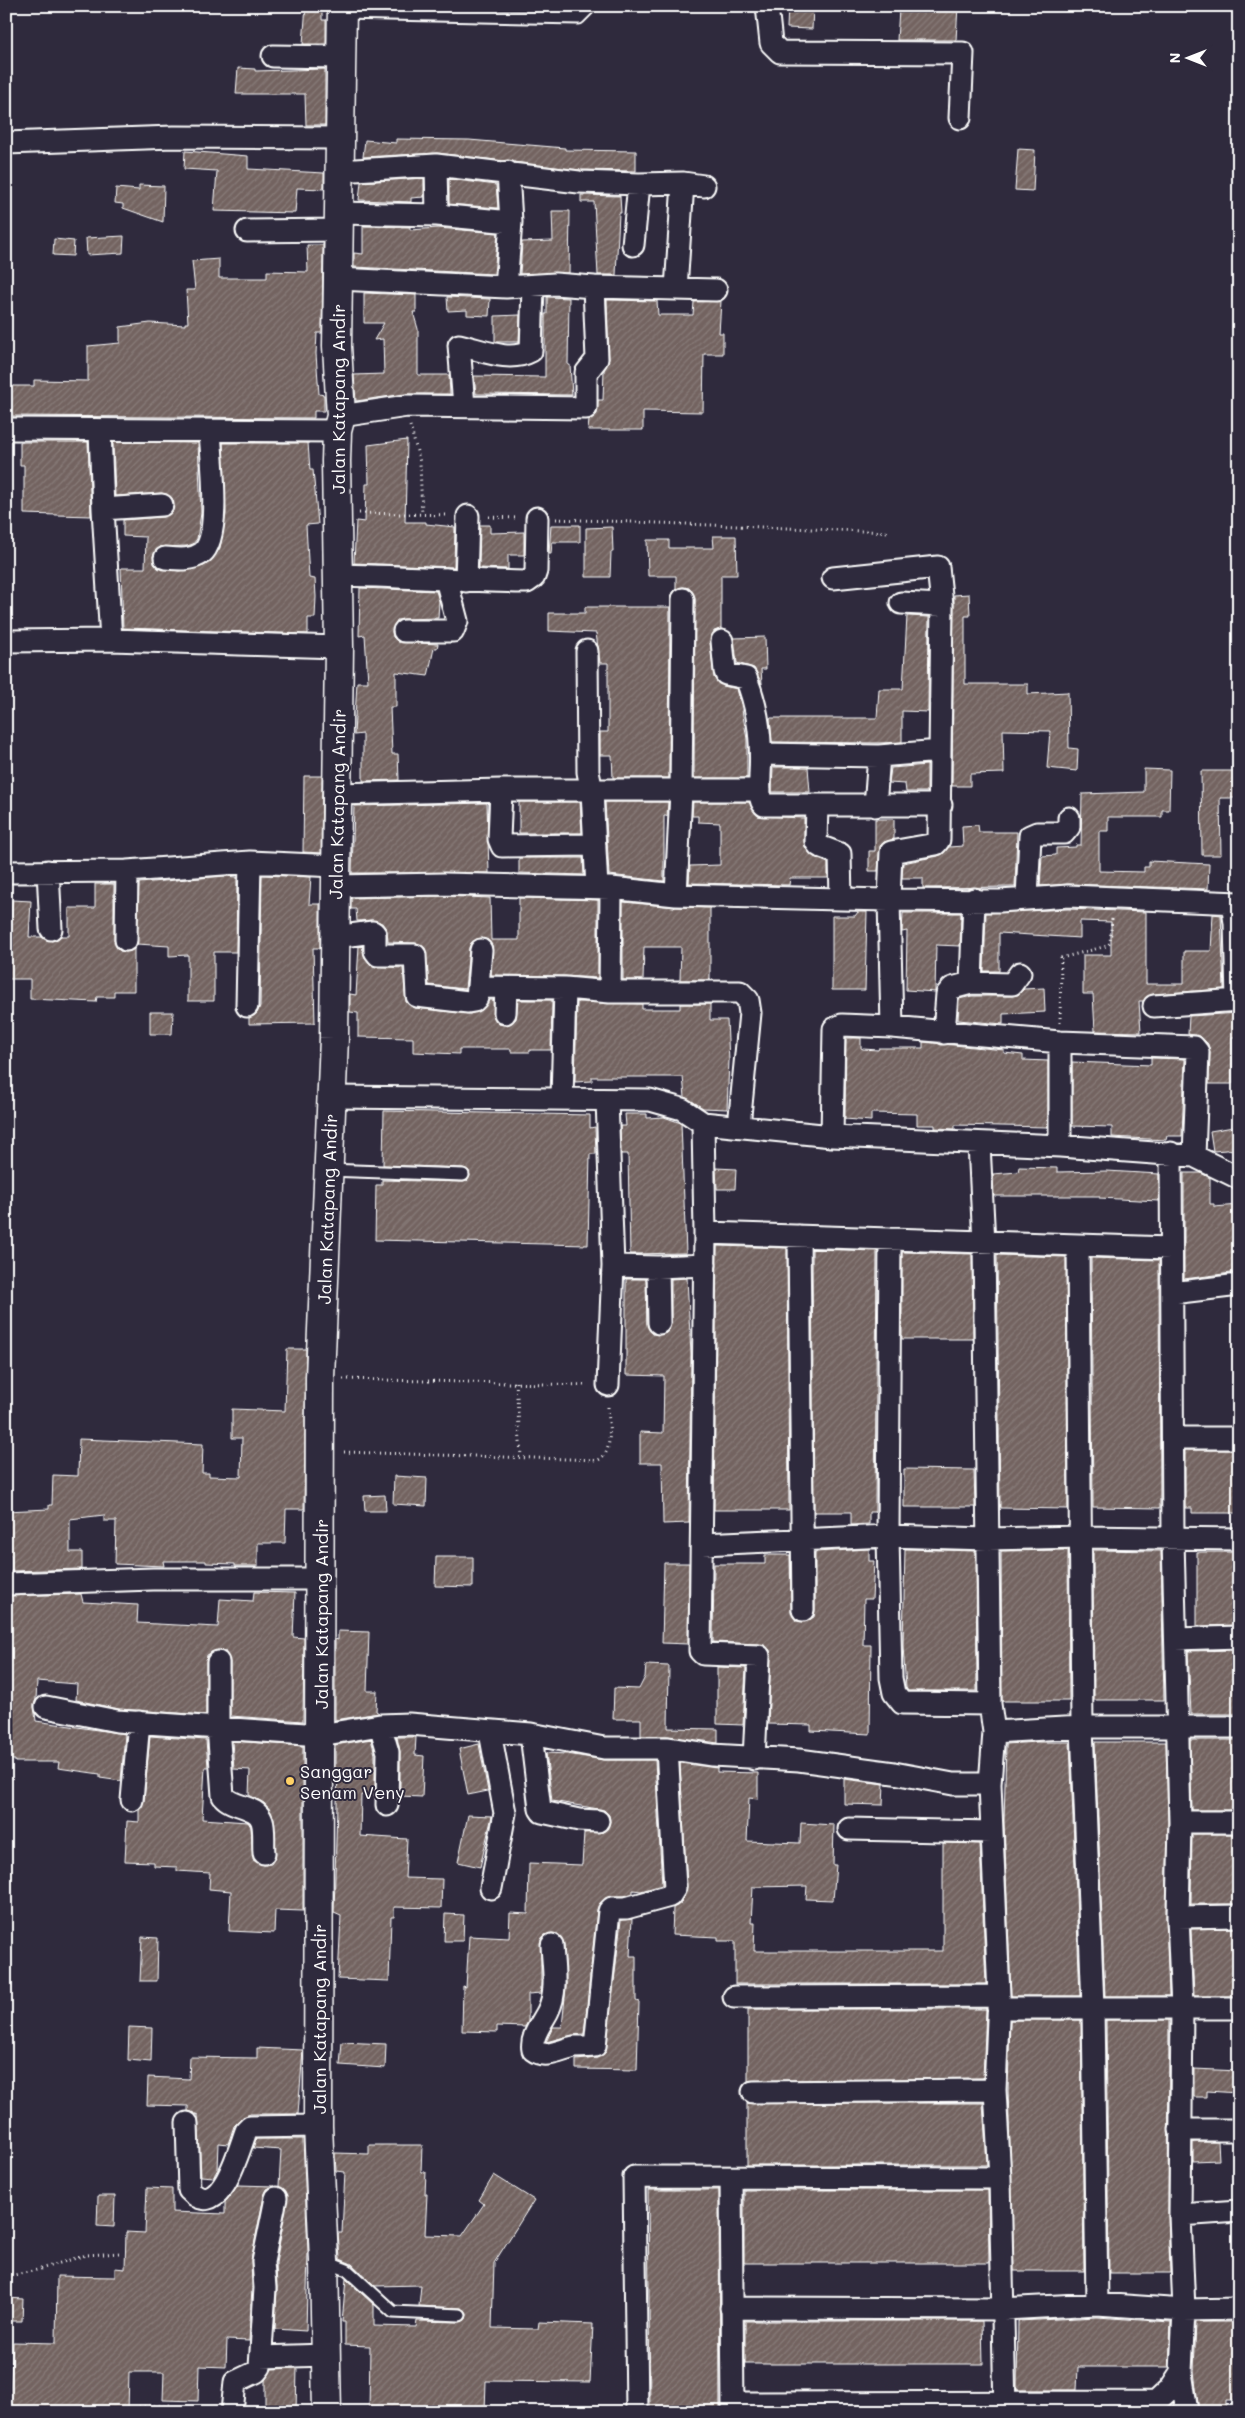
<svg xmlns="http://www.w3.org/2000/svg" width="1245" height="2418" font-family="Mali,sans-serif">
<style>
.building{fill:url(#building-hatch);stroke:#fff}
.lines{fill:none;stroke-linecap:round;stroke-linejoin:round}
.lane-casing{stroke:#fff;stroke-width:15}
.street-casing{stroke:#fff;stroke-width:25}
.secondary-casing{stroke:#fff;stroke-width:31}
.path{stroke:#fff;stroke-width:3;stroke-dasharray:1 4;stroke-linecap:butt}
.lane{stroke:#2f2a3d;stroke-width:11}
.street{stroke:#2f2a3d;stroke-width:21}
.secondary{stroke:#2f2a3d;stroke-width:28}
.poi-dot{fill:#ffd166;stroke:#2f2a3d;stroke-width:2}
.labels{text-anchor:middle;dominant-baseline:central;stroke-width:4;stroke-linejoin:round;paint-order:stroke}
.street-label{font-size:18px;fill:#fff;stroke:#2f2a3d}
.poi-label{font-size:18px;fill:#fff;stroke:#2f2a3d;text-anchor:start}
</style>
<defs>
<pattern id="building-hatch" width="6" height="6" patternUnits="userSpaceOnUse" patternTransform="scale(1.25)"><rect width="6" height="6" fill="#736461"/><path d="M-1 1l2-2M0 6l6-6M5 7l2-2" fill="none" stroke="#887b79"/></pattern>
</defs>
<rect width="100%" height="100%" fill="#2f2a3d"/>
<filter id="ink" filterUnits="userSpaceOnUse"><feTurbulence type="fractalNoise" baseFrequency=".02" numOctaves="2"/><feDisplacementMap in="SourceGraphic" scale="10" xChannelSelector="R" yChannelSelector="G"/><feConvolveMatrix kernelMatrix="1 2 1 2 8 2 1 2 1" color-interpolation-filters="sRGB"/></filter>
<g filter="url(#ink)">
<path class="building" d="M306,6H322V20H326V44H303Z
M788,6L813,7L812,29L787,28Z
M928,6H958L956,40H897L899,9L927,10Z
M238,68L255,69V71L325,69V125H306L305,94H236Z
M396,139L469,140L565,148V150L636,151V171L580,170L437,153L363,157L365,140L396,143Z
M1018,149L1035,150L1033,191L1015,190Z
M185,151L248,156V169L324,173V189L297,188L295,213L214,211L217,171L184,169Z
M424,178V197L411,198V202L359,200L361,182Z
M449,179L496,185L498,208L449,204Z
M139,185L164,186L163,222L123,208V204L115,203L116,188L139,190Z
M581,195L620,196L621,213H619L616,275H598L594,202H581Z
M552,211H570L569,273L520,274L522,242L553,241Z
M363,226L410,227V230L438,228L498,233L494,274L354,267V253L363,254Z
M124,236L123,253L87,255L86,238Z
M54,239L74,241L73,256L53,255Z
M307,245H323L322,333H317L316,354L319,394L324,395V411H314V418L6,416V386H34V380L88,381V346L120,343V327L150,323L185,325V323H188L186,290H195L192,261L219,259V278H267V271L308,272Z
M364,293L416,295V312H413L418,329V375H449L450,394H405L356,401L354,375L384,374L383,339L374,340L384,323H364Z
M447,297L490,299L489,316L467,315V310L448,311Z
M547,297L569,298L568,365H570L572,395L476,394L474,376L545,377V314H547Z
M607,300L657,301L658,315H693L694,302L721,301L719,333H723V354H704L703,412L643,411V430H588L589,420L597,414L598,400H603L604,370L609,359Z
M520,315L519,342H495V316Z
M407,440L405,522H426V524L455,527L454,567L354,563L356,521L365,522L366,484H369L368,445Z
M20,442H88L91,516L24,514V465H20Z
M113,442L198,443L201,513L197,539L193,544L187,546L160,547L153,556L154,564L158,568L179,571L204,566L212,560L220,548L226,514L223,443H308L310,470H313L318,524L306,525L309,578L315,579L316,597L315,618H308V634L123,628L121,568H145L146,537L123,536V520L163,517L173,511L174,505L172,498L162,493L115,496Z
M480,525H490V533L524,532V555H508V569L479,568Z
M551,525H580V542H552L551,554H549Z
M612,527L613,552H611L610,577H586V528Z
M713,536H736L737,575H721V629L714,631L710,642L714,678L723,686L737,689L741,704L747,739V778H694L695,599L689,588L683,587L676,589V576H648L647,540H669V548H714Z
M360,588L436,591L439,601L438,618L404,619L397,620L392,631L393,637L398,642L438,644L437,648H434L428,676L396,672V707H390L392,754H398L399,780L363,781V734L354,735L357,682H368L365,635L359,636Z
M969,594L970,616H965V684H1028V694L1068,692L1069,748L1078,749L1077,771L1047,768L1050,731L1003,730L1004,773L970,774V786H952L954,595Z
M585,607H670L669,778H613L612,755H600V732H608V663H600L596,633L549,631V613H585Z
M907,616L929,617L928,712L902,711V742L879,743L772,742L770,718H877L879,689H903Z
M765,637L766,669H761L762,684L754,668L737,663L734,638Z
M927,765V792H906L905,784L889,783L891,768Z
M773,767H808L810,792H772Z
M1144,769L1170,770L1169,810H1162V817H1108V831H1099V871L1144,872V867H1149V861L1209,864L1208,889L1069,884L1040,886L1042,856L1056,855V848L1076,847V845H1081L1082,794L1144,792Z
M1201,771H1239V798H1220L1221,855H1202Z
M304,776H322L321,853L303,852Z
M519,802H580L582,833H519Z
M605,802H668L667,816H664V881L609,875Z
M693,802H749L758,816L804,818V842L806,849L814,857L828,863V878H790L789,885L689,883L690,866L720,865V823L698,822V816H692Z
M487,803L489,873H352L354,806Z
M875,819H894V839L884,842L880,846L878,871H869V851H875Z
M978,825L979,832H1017L1015,887L923,888V878H902L903,863L938,856L949,847L963,846L962,826Z
M519,858H583L584,875L519,873Z
M262,875L311,877L309,904H320V948H313L315,1023L249,1024V1018L257,1013L260,1006Z
M225,876L237,877L236,952H214V1001H188V955L169,956V946L137,944L139,883Z
M95,884H114V940L120,951L126,952L134,949V991H114V997H97L96,1002L30,999V979H6V929L11,930L12,900L31,901L29,937H42L52,941L61,936H69V908H95Z
M444,896L490,898L491,940H519V898L598,900V978L565,976L491,975L492,945L488,940L482,938L471,943L469,948L465,989L429,985L425,948L415,943L388,942L387,930L382,923L372,920L357,921L356,909H351V898Z
M623,902L675,907L710,908V980H680L681,947H644L643,980H623Z
M1068,909L1146,912V984H1184V951H1211L1213,914L1221,915L1224,989L1153,994L1143,1001H1139L1141,1032L1095,1031L1093,994H1083V955H1111V922L1080,921V938L999,933V971H984L986,913Z
M858,912H867L865,990H832V916H855Z
M903,913H961L960,946L936,945L935,992L906,990L907,931L902,932Z
M359,946H362L365,958L373,966L403,968L406,1002L415,1008L470,1014L482,1010L489,1000H493L494,1018L499,1024L505,1025L516,1019L518,1000H552L551,1050H530V1052H511V1049H459V1054L413,1052V1038L358,1037V1013L350,1012V994L356,995Z
M1044,988L1045,1012L1003,1014V1024L958,1020L959,999L972,996H1012L1018,995L1024,989Z
M577,1002L642,1004V1009H680V1004H710V1020H727L729,1061L727,1109L703,1108L685,1097L683,1077H592V1081L575,1082Z
M150,1012H173L172,1034H150Z
M1239,1013V1037H1232V1084H1209L1210,1052L1208,1044L1200,1036L1188,1034L1189,1016Z
M846,1038H861V1048L863,1049L878,1050L879,1048H923V1042L1004,1050V1053L1023,1055V1060L1048,1061V1127L955,1125V1129L935,1128V1125H917V1114L871,1113V1121L845,1119Z
M1151,1058L1185,1059L1182,1136H1167L1166,1140L1112,1137V1127L1072,1126V1062L1151,1065Z
M384,1111L590,1115V1128L595,1127L596,1154H590L588,1245L375,1240L376,1185H382V1180L463,1182L467,1181L470,1176L469,1171L463,1168L383,1165Z
M625,1114H647V1118L664,1117L681,1123L686,1253L630,1254L628,1154H621L620,1126H626Z
M1239,1126V1149L1213,1151L1210,1131Z
M1019,1167L1057,1168V1172L1107,1171L1159,1174V1201L1099,1198V1196H994L993,1174L1018,1172Z
M716,1168L736,1169L735,1189H717Z
M1184,1173H1201L1210,1178V1204H1214V1207L1239,1205V1272L1184,1279Z
M717,1246L787,1248L789,1510H714Z
M812,1249L877,1251L875,1512H869V1524L851,1525V1512H814Z
M902,1252L972,1254L973,1339H902Z
M997,1255L1066,1257L1068,1509L1000,1508Z
M1091,1258L1159,1260L1160,1508L1093,1507Z
M687,1278L691,1354L689,1523L663,1524L662,1463H640V1432L663,1433L664,1376L626,1375V1279H646L647,1324L653,1334L659,1335L666,1333L671,1323V1279Z
M287,1349H306L304,1509H286L285,1543H258V1566H235V1564L206,1563V1561H163L164,1566L115,1564L116,1521H104V1515L70,1519V1552H82V1569L11,1571V1555H6V1511L49,1509V1505H52L53,1475L78,1476L79,1439L203,1444L202,1473H209V1476L241,1477L242,1438H232V1409L285,1411Z
M1185,1450H1239V1513H1192V1508H1185Z
M904,1469L974,1470L975,1507H904Z
M394,1476L427,1478L426,1506L393,1504Z
M385,1495L386,1511H365L364,1496Z
M869,1549V1561H874L872,1599H864L863,1645H871L870,1734L811,1731V1725L768,1724L771,1657L770,1650L759,1644L713,1642L714,1564H765V1555H790L791,1611L796,1621L804,1622L814,1617L815,1610V1552Z
M905,1549L976,1551L977,1691H908L906,1688L903,1646Z
M1068,1550L1069,1701H1002L1001,1551Z
M1093,1550L1161,1551L1164,1700H1094Z
M1197,1552H1239V1625L1197,1626Z
M436,1557H473V1587L435,1586Z
M664,1563H689L688,1644L662,1643Z
M254,1592L295,1593L293,1637L304,1638L303,1721L230,1716V1662L225,1651L218,1650L207,1655L206,1662V1715L119,1709L76,1700L77,1684L37,1681L36,1699L34,1705L36,1721L125,1734L121,1781L100,1778V1774L58,1768L59,1762H15V1760H6V1686H9L6,1596L81,1594L83,1602L138,1605L137,1623L218,1627L220,1599L253,1601Z
M338,1631L369,1632L367,1691H377L376,1711L379,1713L335,1720V1639L338,1640Z
M1239,1650V1714H1191L1188,1651Z
M646,1665L669,1666L668,1728L718,1729V1743L669,1736H641V1719H613L614,1688L639,1689L645,1677Z
M717,1667L746,1668L743,1725L717,1724Z
M150,1736L206,1740L208,1767H205L202,1819L248,1822L251,1827L253,1860L264,1865L271,1864L275,1858L274,1818L264,1803L249,1795L250,1770L234,1769L232,1741L303,1746V1911L275,1910L274,1933L229,1931L231,1891L209,1889L210,1873L177,1871V1867L154,1866V1862L125,1861L127,1821L139,1822V1810L144,1801Z
M397,1737H416L415,1755L424,1756L422,1797L400,1796V1752Z
M371,1739L375,1754V1795H361L360,1836L407,1839L405,1878L442,1879L441,1908L394,1907V1917H391L389,1981L338,1979L341,1916L334,1913L338,1769H335V1745Z
M1190,1740H1239V1810H1192Z
M1037,1742H1070L1080,1996H1011L1004,1822L1006,1744Z
M1095,1742H1166L1168,1822L1166,1917L1169,1996H1105Z
M479,1744L488,1791L468,1795L459,1749Z
M546,1753L567,1754L604,1760H655L662,1885L641,1891L633,1890V1893L624,1896H611L600,1903L597,1910L584,2034L572,2035L546,2042L553,2027H562L566,1987L564,1944L558,1934L552,1933L545,1935L541,1940V1993L528,1994V2022L525,2027L497,2026V2032L462,2031L463,1986L466,1987L469,1936L509,1938L510,1913L528,1914L529,1863L582,1865L584,1833L603,1832L610,1822L609,1815L604,1810L552,1801Z
M680,1763L717,1768V1772L758,1773V1799L749,1798L747,1841L800,1843L801,1823L834,1825L833,1865H836L833,1900L806,1899L807,1886L753,1887L751,1923H755L754,1951H943V1843L980,1844L986,1984H735V1941H718V1937L672,1935L673,1908L681,1903L687,1887Z
M844,1779L884,1784L883,1805L844,1804Z
M468,1815L492,1816L480,1867L458,1862Z
M1192,1834H1239V1904H1191Z
M445,1914L464,1915L463,1941H444Z
M632,1919L630,1956H636V2001L639,2002L637,2070L576,2069V2060L597,2058L606,2052L621,1920Z
M1239,1928V1996H1194L1191,1929Z
M142,1937L158,1938L157,1981H140Z
M748,2009H986L983,2078L748,2081Z
M1010,2020H1081L1084,2271H1014L1008,2090Z
M1106,2020H1169L1168,2215L1170,2273H1109Z
M129,2027L152,2028L151,2062L128,2060Z
M342,2042L386,2044L385,2068L340,2065Z
M257,2048L303,2050L298,2114H250L242,2118L234,2126L228,2144L219,2143L218,2169L215,2174L214,2177L201,2176L198,2115L188,2111V2106L147,2105L148,2077L189,2079L190,2057L257,2058Z
M1194,2069L1239,2071V2093L1206,2091V2097H1194Z
M747,2103H983L987,2165H747Z
M256,2139H303L308,2252L306,2331L275,2329L277,2289L276,2263L288,2195L279,2186L281,2150L253,2148Z
M1193,2142H1218L1219,2160L1193,2161Z
M369,2145H422L421,2172H426L425,2194H427L425,2235L462,2236L484,2204L479,2200L494,2175L534,2200L494,2263L492,2328L538,2329L539,2322L593,2324L590,2382L486,2381L485,2412L420,2409L369,2412L370,2346L345,2345V2322H342L346,2279L374,2305V2326L416,2327L417,2321L460,2322L466,2319L467,2315L466,2311L461,2308L419,2306L421,2285L375,2286L352,2264L340,2259L338,2233H342L345,2172L336,2171L335,2153L369,2154Z
M238,2185L274,2186L267,2189L264,2196L251,2260L252,2288L249,2341L227,2340L226,2367L199,2366L198,2401L163,2400L164,2372H129L128,2411L78,2409L77,2412H9L13,2342L56,2343L57,2276L115,2277V2268L125,2269L126,2232L145,2233L147,2188L172,2189V2212L225,2214V2202Z
M648,2190H719L720,2412H650Z
M744,2190H988L989,2263H744Z
M98,2196H115L114,2227L97,2226Z
M6,2298L23,2299L22,2321H6Z
M1097,2317L1171,2322L1169,2367H1078L1077,2390H1017L1018,2321Z
M745,2321H982L983,2364H745Z
M1196,2322H1239V2400H1226V2412H1199L1194,2371Z
M297,2368L296,2412H265V2380L272,2369Z"/>
<g class="lines">
<g class="lane-casing">
<path id="lane" d="M342,13L579,18L591,6
M328,1170L463,1175
M324,2261L347,2270L393,2312L460,2315"/>
</g>
<g class="street-casing">
<path id="street" d="M767,6L771,43L780,52L963,53L960,118
M273,56L341,57
M6,143L173,137L340,138
M436,165L437,215
M339,171L436,165L579,182L639,184L633,245
M639,184L683,183L704,186
M339,213L437,215L511,222
M247,231L338,230
M338,279L506,287L555,284L594,287
M506,287L511,222L508,172
M676,289L683,183
M464,406L459,345C482,350 509,363 531,351L533,286
M341,416L407,406L586,408V373L597,359L594,287L716,290
M6,429L337,431
M100,431L103,509L162,505
M103,509L111,640
M165,558C178,559 191,561 202,553C222,537 211,456 210,431
M337,575C400,576 464,581 527,582L534,577L536,571L537,518
M833,578L938,567L942,605
M466,581L468,516
M404,631H453L457,621L446,579
M6,641L111,640L339,647
M722,641L725,671L726,674L746,678C758,708 762,743 760,775C760,785 758,798 764,805H941
M587,651L588,772L592,791L597,888
M940,751L939,840L936,844L891,852L889,900L1000,901L1068,896L1239,903
M762,754L879,756
M501,790L499,839L502,846L595,845
M336,794L501,790H760
M817,806L816,842L819,846L840,854L841,899L889,900L892,1027
M875,806L879,756L940,751L942,605L901,603
M48,871L51,929
M6,872L127,871
M336,886L444,884L611,888L676,895L841,899
M676,895L681,791L683,599
M1027,898L1030,836L1037,833H1064L1069,827V818
M1232,903L1235,923L1237,1000
M335,937L373,932L375,934V951L378,955H415L417,996L468,1002L474,1001L477,998L481,950
M126,940L127,871L250,862L336,866
M971,983L1012,984L1020,973
M479,987L565,988
M610,992H740L748,1000L750,1013L739,1126
M247,1006L250,862
M1154,1006L1239,1000
M505,1013L506,988
M944,1033L947,994L952,988L971,983L974,899
M331,1097L650,1100L682,1109L703,1123L832,1136L1060,1146L1194,1156L1239,1178
M562,1099L565,988L610,992L611,888
M607,1100L613,1266L608,1385
M703,1123L705,1233L700,1651L703,1654L759,1656L754,1759
M832,1136L834,1029L842,1025L892,1027L1060,1042L1194,1047L1198,1052L1194,1156
M979,1144L984,1243L990,1704L994,1732L990,1784L992,1832L999,1996L995,2090L1000,2178L1005,2412
M1060,1146V1042
M1171,1153L1173,1539L1180,1822L1178,1917L1182,2008L1180,2215L1184,2310L1181,2372L1187,2412
M705,1233L1170,1248
M799,1236L803,1610
M890,1239L888,1536L891,1678L894,1693L902,1703L990,1704
M1078,1245L1082,1727L1093,2007L1097,2304
M613,1266L658,1267L705,1265
M658,1267L659,1323
M1172,1293L1239,1285
M1173,1438H1239
M702,1544L888,1536L987,1539L1081,1537L1239,1539
M6,1584L153,1579H321
M1176,1639L1239,1637
M218,1662V1727L223,1796C233,1808 257,1805 262,1821C265,1830 263,1844 264,1853
M46,1707L117,1721L320,1735L380,1725L409,1724L531,1734L604,1748H667L675,1888L670,1896L626,1908H612L609,1911L595,2046C589,2047 582,2047 575,2047C562,2049 546,2060 533,2050C530,2037 542,2023 548,2011C558,1991 553,1967 552,1945
M380,1725L388,1752L387,1805
M490,1732L505,1813L491,1888
M994,1732L1082,1727H1239
M531,1734L540,1809L542,1812L579,1820L598,1821
M667,1748L712,1755L799,1760L894,1773L953,1784H990
M132,1800L139,1722
M1180,1822H1239
M849,1829L992,1832
M1178,1917L1239,1916
M734,1997L999,1996
M998,2008H1239
M753,2092L995,2090
M187,2123L189,2190C220,2223 238,2152 246,2131L250,2127L318,2126
M1180,2130H1239
M731,2178L733,2412
M1180,2215L1239,2211
M731,2308L1003,2309L1097,2304L1184,2310L1239,2309
M261,2357L326,2355
M733,2403L1156,2402L1170,2389L1181,2372
M232,2412L235,2382L256,2372L260,2367L265,2288L263,2262L276,2198
M637,2412L634,2177L1000,2178"/>
</g>
<g class="secondary-casing">
<path id="secondary" d="M327,2412L324,2261L318,2126L320,1378L334,1038L339,647L336,461L337,431L341,416L337,346L342,6"/>
</g>
<path class="path" d="M410,426L420,462L422,514
M359,513L448,515
M489,517L518,518
M556,519L889,532
M1060,1023L1061,958L1107,946L1110,943L1112,918
M343,1379L587,1385
M516,1382L521,1456
M344,1452L598,1460C615,1453 608,1421 608,1406
M6,2277L37,2270L86,2255L120,2253
M131,2412L136,2407L173,2405"/>
<use href="#lane" class="lane"/>
<use href="#street" class="street"/>
<use href="#secondary" class="secondary"/>
</g>
</g>
<circle class="poi-dot" cx="290" cy="1781" r="5"/>
<g class="labels">
<g class="street-label">
<text transform="translate(338 399) rotate(-90)">Jalan Katapang Andir</text>
<text transform="translate(337 804) rotate(-89)">Jalan Katapang Andir</text>
<text transform="translate(327 1209) rotate(-88)">Jalan Katapang Andir</text>
<text transform="translate(321 1614) rotate(-90)">Jalan Katapang Andir</text>
<text transform="translate(319 2019) rotate(-90)">Jalan Katapang Andir</text>
</g>
<g class="poi-label">
<text x="300" y="1771">Sanggar<tspan x="300" dy="21">Senam Veny</tspan></text>
</g>
</g>
<rect width="1245" height="2418" fill="none" stroke="#2f2a3d" stroke-width="25"/>
<rect x="12" y="12" width="1220" height="2393" fill="none" stroke="#fff" stroke-width="2" filter="url(#ink)"/>
<g transform="translate(1188 58) rotate(270)" stroke="#2f2a3d" stroke-width="4" paint-order="stroke">
<path d="M0-4L9 19L0 12L-9 19Z" fill="#ffffff"/>
<text y="-8" font-size="14" font-weight="bold" text-anchor="middle" fill="#ffffff">N</text>
</g>
</svg>
